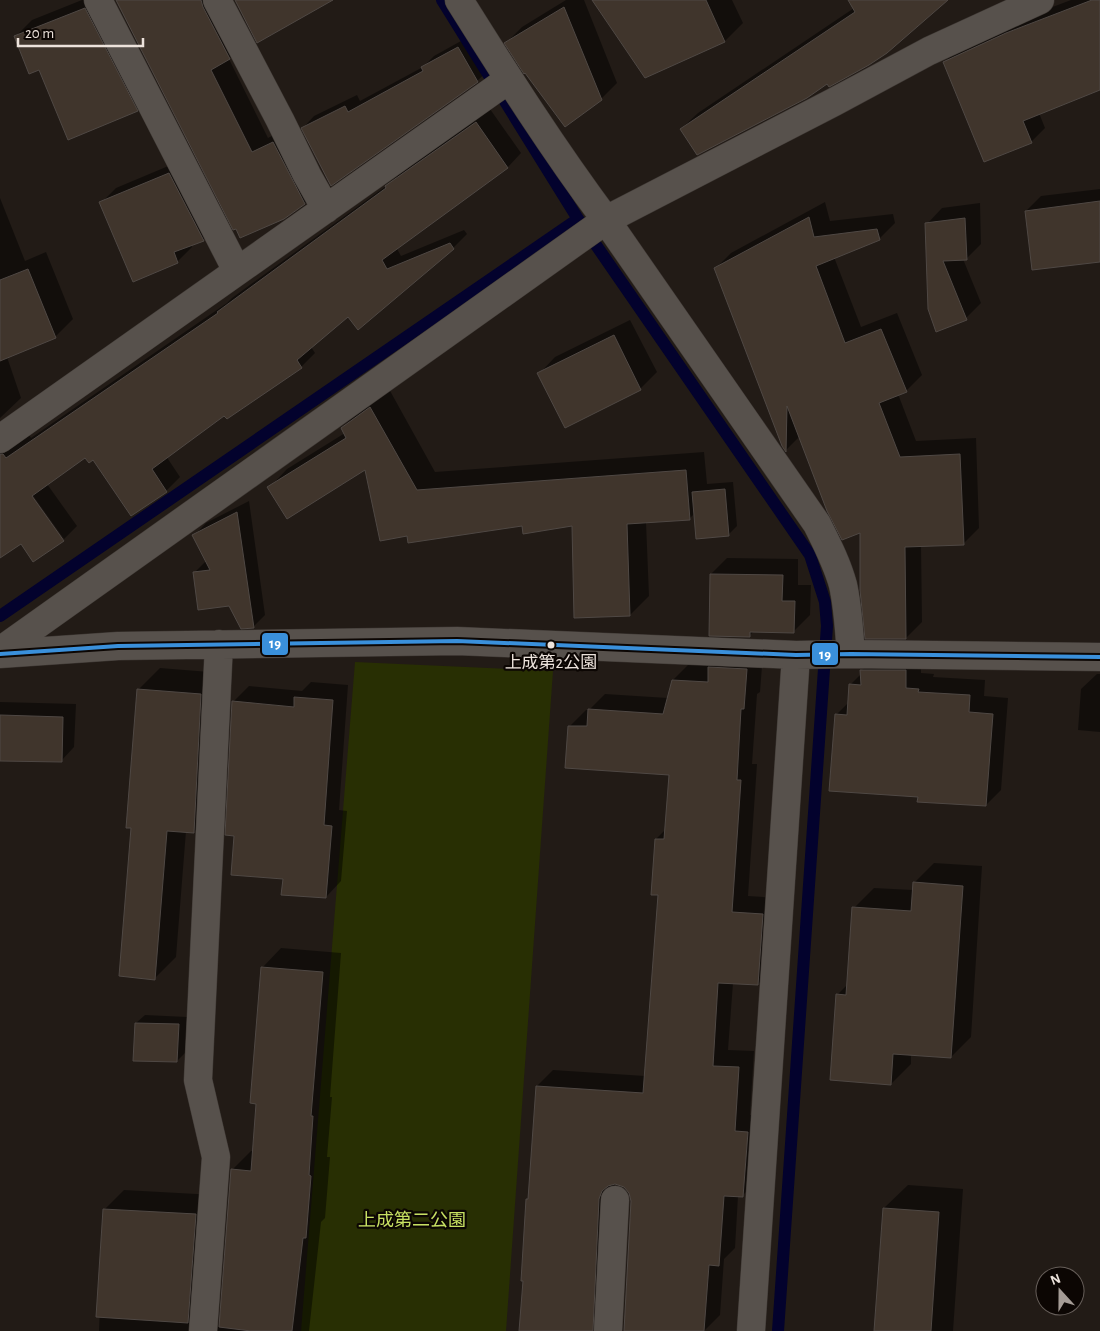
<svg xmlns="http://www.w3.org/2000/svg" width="1100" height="1331" font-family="'Alegreya Sans','Noto Sans JP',sans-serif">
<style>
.green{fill:#282f03}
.shadow{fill:#0007}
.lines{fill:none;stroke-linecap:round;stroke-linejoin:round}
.stream{stroke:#03022d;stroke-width:12}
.building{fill:#40352c;stroke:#4f4844}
.minor-casing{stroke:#3c3632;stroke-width:29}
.minor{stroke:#57514c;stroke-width:28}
.bus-1-casing{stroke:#0c0603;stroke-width:8}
.bus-1{stroke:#3a90db;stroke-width:4}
.bus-dot{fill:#ece2db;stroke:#0c0603;stroke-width:2}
.labels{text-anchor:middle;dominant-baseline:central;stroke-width:4.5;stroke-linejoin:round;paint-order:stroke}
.bus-label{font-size:17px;fill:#ece2db;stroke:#0c0603}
.park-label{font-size:18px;fill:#c7e062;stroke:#0c0603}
.line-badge{stroke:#0c0603;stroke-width:2}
.badge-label{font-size:14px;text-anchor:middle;font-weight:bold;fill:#fff}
</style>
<rect width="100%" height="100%" fill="#221b16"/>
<path class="green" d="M355,662L553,671L506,1331H301Z"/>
<path class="shadow" d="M82,0H105L153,94L137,110L40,68L15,37L32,20Z
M117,0H223L245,42L229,59L268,138L289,127L320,187L305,203L283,218Z
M566,0H584L617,83L601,99L506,43L522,27Z
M594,0H732L743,23L725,41L646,76Z
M866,0H946L681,129L698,113Z
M1071,0H1100V89L1039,113L1045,128L1031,142L945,62L959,48L1021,19Z
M470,36L489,70L477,81L303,128L314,116L357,95L360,101L423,67L434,56Z
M490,109L521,153L508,167L396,247L401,256L464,230L467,234L453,248L348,315L311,347L315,353L301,367L225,414L166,456L180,477L166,491L131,514L93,458L86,456L47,484L77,526L64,539L29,490L27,491L61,539H64L34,561L21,543L0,557V445L29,435L31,438L227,303L232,298L389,184L400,173Z
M185,159L218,225L203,240L191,244L192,247L177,262L101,203L116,188Z
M1100,189V260L1026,211L1041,196Z
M0,198L25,261L46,252L73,319L55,337L7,357L21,398L0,418Z
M825,202L830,221L893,214L895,223L879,239L834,257L861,327L897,313L922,375L906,391L898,394L916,441L976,438L979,528L963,544L921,545L922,622L906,638L861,531L800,436L786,450L715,269L731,253Z
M980,203L981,244L966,259H963L981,303L966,318L927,224L942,208Z
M630,320L657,372L640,389L539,374L555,357Z
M389,389L435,472L704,452L707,484L733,482L737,526L729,534L695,513L689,519L646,522L649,596L630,615L573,524H523L408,534L366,468L269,488L287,469L345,433L342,428L361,409Z
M249,501L265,615L253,627L194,573L207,560L194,536L206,523Z
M727,558L798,559V585H811L810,615L793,632L754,631L749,636L711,574Z
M726,651L763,653L760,692L757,694L752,764H757L748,896L779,898L774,968L758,984L733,983L728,1050L754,1051L750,1115L763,1116L758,1180L742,1196H738L735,1248L724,1259L720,1315L704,1331H625L632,1200L630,1192L625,1186L615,1183L608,1313V1331H521L527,1200L529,1198L537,1086L553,1070L645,1076L659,894L656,839L666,829L670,774L570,726L586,710H589L605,694L668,698L673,680L689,664L712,665Z
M877,655H921V673L934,674L933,677L985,680L984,696L1008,698L1001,790L986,805L919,796L836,715L849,702L850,685L862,673V670Z
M160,668L222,673L215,810L194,832L186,831L176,957L155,978L132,827L139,689Z
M1097,674H1100V732L1078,730L1081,689Z
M311,682L348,685L339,810L347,811L341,881L326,897L284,878L235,835L233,702L249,686L302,691Z
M0,702L76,704L74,747L61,761L0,759Z
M934,863L982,866L971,1037L951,1057L911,1054V1064L891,1084L837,995L848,984L854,908L874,888L913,890L914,883Z
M281,948L341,953L330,1097H332L327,1157H330L325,1218L321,1222L309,1331H99L104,1210L124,1190L215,1195L214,1325L220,1327L232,1170L251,1151H254L258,1102L262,968Z
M145,1015L187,1017L185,1053L177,1061L136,1023Z
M908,1185L963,1189L953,1331H875L884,1208Z"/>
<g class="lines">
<path class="stream" d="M442,0L578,219L810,555L825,602L827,626L778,1331
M0,616L578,219"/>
</g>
<path class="building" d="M116,0H201L203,7L230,59L211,70L252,152L273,142L305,204L284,219L240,238L236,229L233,230Z
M235,0H333L257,43Z
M592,0H706L725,42L645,78Z
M848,0H948L887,53L869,65L829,87L827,84L807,98L697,155L680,129L855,12Z
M1092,0H1100V90L1023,121L1032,143L984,162L943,62L1006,33Z
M564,7L602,100L565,127L525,73L524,74L504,43Z
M85,8L138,111L68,140L39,70L29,74L14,36Z
M458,47L478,82L331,186L301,128L345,106L348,112L423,71L421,67Z
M476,122L508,168L382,260L387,269L450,243L454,249L358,330L348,317L297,360L302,368L227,419L224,416L152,469L167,492L131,516L93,460L89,463L85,458L32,496L64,541L33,562L21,544L0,558V454H3L6,458L218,313L217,312L386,188L385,186Z
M169,173L204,241L174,252L178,263L133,282L99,202Z
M1100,201V262L1032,270L1025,211Z
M809,217L814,237L877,229L880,240L816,266L845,343L881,329L907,392L879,403L900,457L960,454L964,545L905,547L906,639H865L860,590V533L842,540L827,511L787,406L786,452L782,446L714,268Z
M965,218L967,260L943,261L967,320L936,332L928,309L925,223Z
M28,269L56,338L0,361V280Z
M614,335L641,390L565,428L537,373Z
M370,407L417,490L686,470L690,520L627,524L630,616L574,618L572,526L523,534L522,526L408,543L407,536L380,541L365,470L287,519L267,487L346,438L341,428Z
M725,489L729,536L696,539L692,492Z
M237,512L249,594L254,628L241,629L229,606L198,610L193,572L210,570L192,535Z
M710,574L783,575L782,601H795L794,633L750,632V637L709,636Z
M708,667L747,669L744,709H741L737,780H741L732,912L763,914L758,985L718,983L713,1066L739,1067L735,1131L748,1132L743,1197L724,1196L719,1266L709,1265L704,1331H624L631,1201L629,1193L624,1187L615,1184L608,1186L602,1191L599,1199L593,1331H519L523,1281H521L526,1199H528L536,1086L643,1093L658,895H651L655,839H664L669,775L565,768L568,726H587L588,709L663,714L672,680L708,682Z
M860,670H906V688L919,689L918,692L970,695L969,712L993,714L986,806L917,802L918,797L829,791L835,714L847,715L849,684L861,685Z
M137,689L201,694L194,833L167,831L155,980L119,976L131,828H126Z
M294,697L333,700L324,825L332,826L326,898L281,895L283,879L231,875L234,836L225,835L232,701L294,707Z
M0,715L63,717L62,762L0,761Z
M913,882L963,886L951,1058L893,1054L891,1085L830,1080L836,994L846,995L852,907L911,911Z
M261,967L323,972L311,1116H313L309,1175L311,1176L306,1238H303L292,1331H251L219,1327L231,1169L251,1171L256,1104L250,1103Z
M135,1023L179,1024L177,1062L133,1061Z
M883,1208L939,1212L931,1331H874Z
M103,1209L196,1214L188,1323L96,1317Z"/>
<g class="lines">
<g class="minor-casing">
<path id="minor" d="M98,0L237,271
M217,0L280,120L307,175L326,209
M459,0C506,75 553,149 606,220L817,524C827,544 837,563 843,585C848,607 849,631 851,654
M0,439L508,80
M0,651L606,220L834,102L929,51L1040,0
M0,654L118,646L457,641L796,655L851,654L1100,657
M203,1331L216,1157L198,1080L219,644
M608,1331L615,1200
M751,1331L796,655"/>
</g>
<use href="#minor" class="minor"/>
<g class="bus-1-casing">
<path id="bus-1" d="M0,654L118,646L457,641L796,655L851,654L1100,657"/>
</g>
<use href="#bus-1" class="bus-1"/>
</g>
<circle class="bus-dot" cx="551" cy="645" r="4.5"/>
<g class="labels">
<g class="bus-label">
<text x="551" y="662">上成第2公園</text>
</g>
<g class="park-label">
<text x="412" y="1221">上成第二公園</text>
</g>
</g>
<g class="line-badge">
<rect x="261" y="632" width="28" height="24" rx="5" fill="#3a90db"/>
<rect x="811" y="642" width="28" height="24" rx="5" fill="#3a90db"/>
</g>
<g class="badge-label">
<text x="275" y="648">19</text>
<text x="825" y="659">19</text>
</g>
<g transform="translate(1060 1291) rotate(339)"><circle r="24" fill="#0c0603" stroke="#665e59"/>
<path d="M0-4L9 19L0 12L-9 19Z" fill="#a59c96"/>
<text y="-8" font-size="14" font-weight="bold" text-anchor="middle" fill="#ece2db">N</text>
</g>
<path d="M18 38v8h125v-8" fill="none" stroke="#ece2db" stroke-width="2.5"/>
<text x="25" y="38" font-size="15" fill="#ece2db" stroke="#0c0603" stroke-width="4" paint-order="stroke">20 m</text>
</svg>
